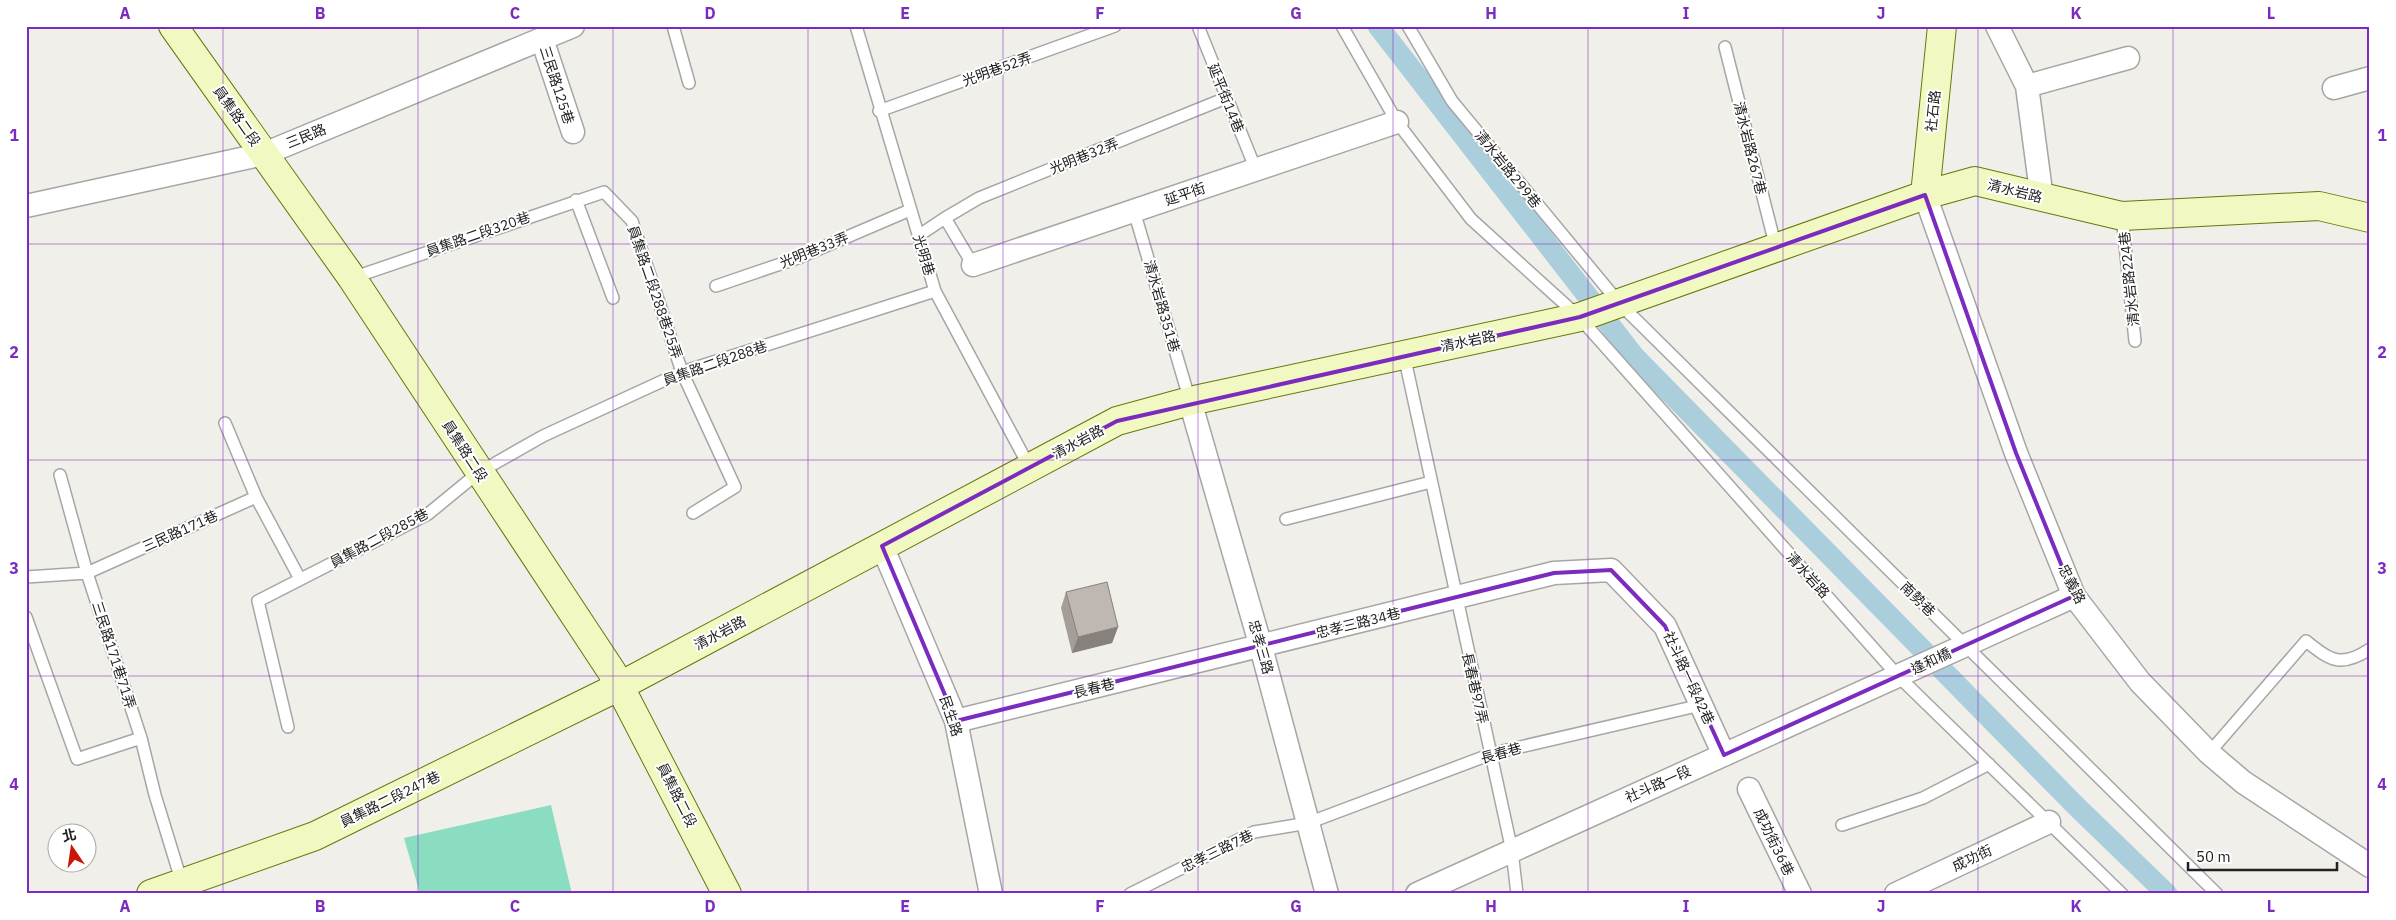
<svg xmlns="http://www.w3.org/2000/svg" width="2396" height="920" font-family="'IBM Plex Sans','Noto Sans TC',sans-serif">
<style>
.pitch{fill:#8bddc2}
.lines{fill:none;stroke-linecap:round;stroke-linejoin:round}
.canal{stroke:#abcedd;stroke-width:21}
.lane-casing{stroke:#a6a6a6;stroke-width:14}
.street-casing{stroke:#a6a6a6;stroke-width:25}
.secondary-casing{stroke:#657809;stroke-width:30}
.lane{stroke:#fff;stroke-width:11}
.street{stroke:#fff;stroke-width:22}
.secondary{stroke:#f1f8c1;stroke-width:28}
.wall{fill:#a49e99}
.shaded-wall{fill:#86817d}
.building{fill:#bfb8b2;stroke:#86817d}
.marked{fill:none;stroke:#7b2cbf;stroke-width:4;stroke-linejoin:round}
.grid{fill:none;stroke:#7b2cbf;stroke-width:1;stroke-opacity:0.55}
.labels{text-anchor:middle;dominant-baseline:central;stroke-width:4;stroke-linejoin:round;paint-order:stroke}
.street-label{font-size:14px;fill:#222;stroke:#fff}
.neatline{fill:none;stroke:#7b2cbf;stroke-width:2}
.grid-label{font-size:16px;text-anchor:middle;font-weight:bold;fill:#7b2cbf}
</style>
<rect width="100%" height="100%" fill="#f1efe9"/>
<path class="pitch" d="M551,805L572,894H420L404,838Z"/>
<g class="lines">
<path class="canal" d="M1378,26L1634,356L2076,806L2167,894"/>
<g class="lane-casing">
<path id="lane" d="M673,26L689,83
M856,26L935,291L1030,468
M1198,26L1256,170
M1342,26L1397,122L1471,219L1579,317L1898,676L2122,894
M1408,26L1452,101L1620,304L2217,894
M1725,47L1776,248
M879,111L1115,26
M576,200L613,298
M1134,211L1190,401
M2122,216L2135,341
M945,218L979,198L1226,98
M918,236L945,218L973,265
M352,278L604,192L632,221L682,372L735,487L693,513
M716,286L798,258L910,210
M1404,355L1512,851L1517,894
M60,475L87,573L141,738L155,795L182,883
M256,497L300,579
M1286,519L1431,482
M26,577L87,573L256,497L225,423
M26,617L77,759L141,738
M288,727L258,601L428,514L478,473L543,436L682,372L935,291
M2209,753L2306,641C2331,661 2341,668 2370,649
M1842,825L1923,798L1989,764
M1130,894L1254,832L1308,823L1494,753L1701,705"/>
</g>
<g class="street-casing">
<path id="street" d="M1997,26L2027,86L2042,199
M542,39L573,132
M2027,86L2128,58
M2334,88L2370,78
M1925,195L2016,453L2074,596L2140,682L2209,753L2243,782L2370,866
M26,206L264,154L573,26
M973,265L1397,122
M1190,401L1261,647L1327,894
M882,546L956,721L991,894
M956,721L1554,573L1611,570L1665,626L1724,755
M1749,789L1800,894
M1417,894L2074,596
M1896,894L2049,822"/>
</g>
<g class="secondary-casing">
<path id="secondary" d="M173,26L352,278L612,672L727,894
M1925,195L1942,26
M151,894L315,836L620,686L1117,421L1190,401L1580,317L1925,195L1975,181L2122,216L2319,206L2370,218"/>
</g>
<use href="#lane" class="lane"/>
<use href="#street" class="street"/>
<use href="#secondary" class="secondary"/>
</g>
<path class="wall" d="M1066,592L1118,627L1112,643L1072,653L1061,608Z"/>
<path class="shaded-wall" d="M1118,627L1112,643L1072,653L1078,637Z"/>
<path class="building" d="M1107,582L1118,627L1078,637L1066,592Z"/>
<path class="marked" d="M1925,195L2016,453L2074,596L1724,755L1665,626L1611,570L1554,573L956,721L882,546L1117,421L1580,317Z"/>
<path class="grid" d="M223,26V894M418,26V894M613,26V894M808,26V894M1003,26V894M1198,26V894M1393,26V894M1588,26V894M1783,26V894M1978,26V894M2173,26V894M26,244H2370M26,460H2370M26,676H2370"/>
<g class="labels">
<g class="street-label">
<text transform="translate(997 69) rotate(-20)">光明巷52弄</text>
<text transform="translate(557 85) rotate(72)">三民路125巷</text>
<text transform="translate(1226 98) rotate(68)">延平街14巷</text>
<text transform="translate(1933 111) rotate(-84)">社石路</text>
<text transform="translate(237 116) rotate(55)">員集路二段</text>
<text transform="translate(306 136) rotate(-22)">三民路</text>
<text transform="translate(1750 148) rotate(76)">清水岩路267巷</text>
<text transform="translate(1084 156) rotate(-22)">光明巷32弄</text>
<text transform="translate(1508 169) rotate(51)">清水岩路299巷</text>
<text transform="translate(2015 191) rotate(14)">清水岩路</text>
<text transform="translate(1185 194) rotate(-19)">延平街</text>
<text transform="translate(478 234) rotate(-19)">員集路二段320巷</text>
<text transform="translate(814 250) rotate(-22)">光明巷33弄</text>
<text transform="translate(924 255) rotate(73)">光明巷</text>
<text transform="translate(2129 279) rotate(-96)">清水岩路224巷</text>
<text transform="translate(655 292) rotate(71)">員集路二段288巷25弄</text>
<text transform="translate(1162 306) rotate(74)">清水岩路351巷</text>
<text transform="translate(1468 341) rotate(-12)">清水岩路</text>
<text transform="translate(715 363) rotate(-19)">員集路二段288巷</text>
<text transform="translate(1078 442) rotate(-28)">清水岩路</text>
<text transform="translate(465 451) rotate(57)">員集路二段</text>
<text transform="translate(180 531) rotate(-24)">三民路171巷</text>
<text transform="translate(379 538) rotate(-28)">員集路二段285巷</text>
<text transform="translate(1808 575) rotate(48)">清水岩路</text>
<text transform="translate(2072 584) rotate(63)">忠義路</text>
<text transform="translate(1918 599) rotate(45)">南勢巷</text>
<text transform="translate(1358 623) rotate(-14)">忠孝三路34巷</text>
<text transform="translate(720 633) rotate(-28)">清水岩路</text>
<text transform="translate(1261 647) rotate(74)">忠孝三路</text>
<text transform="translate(114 655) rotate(72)">三民路171巷71弄</text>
<text transform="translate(1931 661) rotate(-25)">逢和橋</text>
<text transform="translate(1689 678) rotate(65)">社斗路一段42巷</text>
<text transform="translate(1094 688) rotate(-14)">長春巷</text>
<text transform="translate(1475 688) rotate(77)">長春巷97弄</text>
<text transform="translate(951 716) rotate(71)">民生路</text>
<text transform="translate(1501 753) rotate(-16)">長春巷</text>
<text transform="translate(1658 784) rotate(-24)">社斗路一段</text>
<text transform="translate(677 795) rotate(63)">員集路二段</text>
<text transform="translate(390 799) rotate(-26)">員集路二段247巷</text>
<text transform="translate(1774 842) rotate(64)">成功街36巷</text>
<text transform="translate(1217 851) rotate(-26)">忠孝三路7巷</text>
<text transform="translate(1972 858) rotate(-25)">成功街</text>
</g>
</g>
<rect width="2396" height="920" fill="none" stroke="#ffffff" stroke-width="55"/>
<g transform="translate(72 848) rotate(347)"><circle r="24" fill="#ffffff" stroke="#a7a7a7"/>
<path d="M0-4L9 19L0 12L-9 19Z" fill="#cc1407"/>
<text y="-8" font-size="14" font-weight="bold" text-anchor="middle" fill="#222222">北</text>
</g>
<path d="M2188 862v8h149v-8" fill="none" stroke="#222222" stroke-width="2.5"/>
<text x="2196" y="862" font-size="15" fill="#222222" stroke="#ffffff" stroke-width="4" paint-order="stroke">50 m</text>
<rect x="28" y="28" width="2340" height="864" class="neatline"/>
<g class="grid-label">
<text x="125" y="19">A</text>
<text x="320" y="19">B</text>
<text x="515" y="19">C</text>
<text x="710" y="19">D</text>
<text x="905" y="19">E</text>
<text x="1100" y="19">F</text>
<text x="1296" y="19">G</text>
<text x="1491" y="19">H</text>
<text x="1686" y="19">I</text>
<text x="1881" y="19">J</text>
<text x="2076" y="19">K</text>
<text x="2271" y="19">L</text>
<text x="14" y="141">1</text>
<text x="2382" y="141">1</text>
<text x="14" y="358">2</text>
<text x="2382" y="358">2</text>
<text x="14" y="574">3</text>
<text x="2382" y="574">3</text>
<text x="14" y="790">4</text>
<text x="2382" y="790">4</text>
<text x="125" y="912">A</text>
<text x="320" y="912">B</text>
<text x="515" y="912">C</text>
<text x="710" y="912">D</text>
<text x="905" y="912">E</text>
<text x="1100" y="912">F</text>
<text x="1296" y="912">G</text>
<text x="1491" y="912">H</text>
<text x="1686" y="912">I</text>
<text x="1881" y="912">J</text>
<text x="2076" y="912">K</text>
<text x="2271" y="912">L</text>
</g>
</svg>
